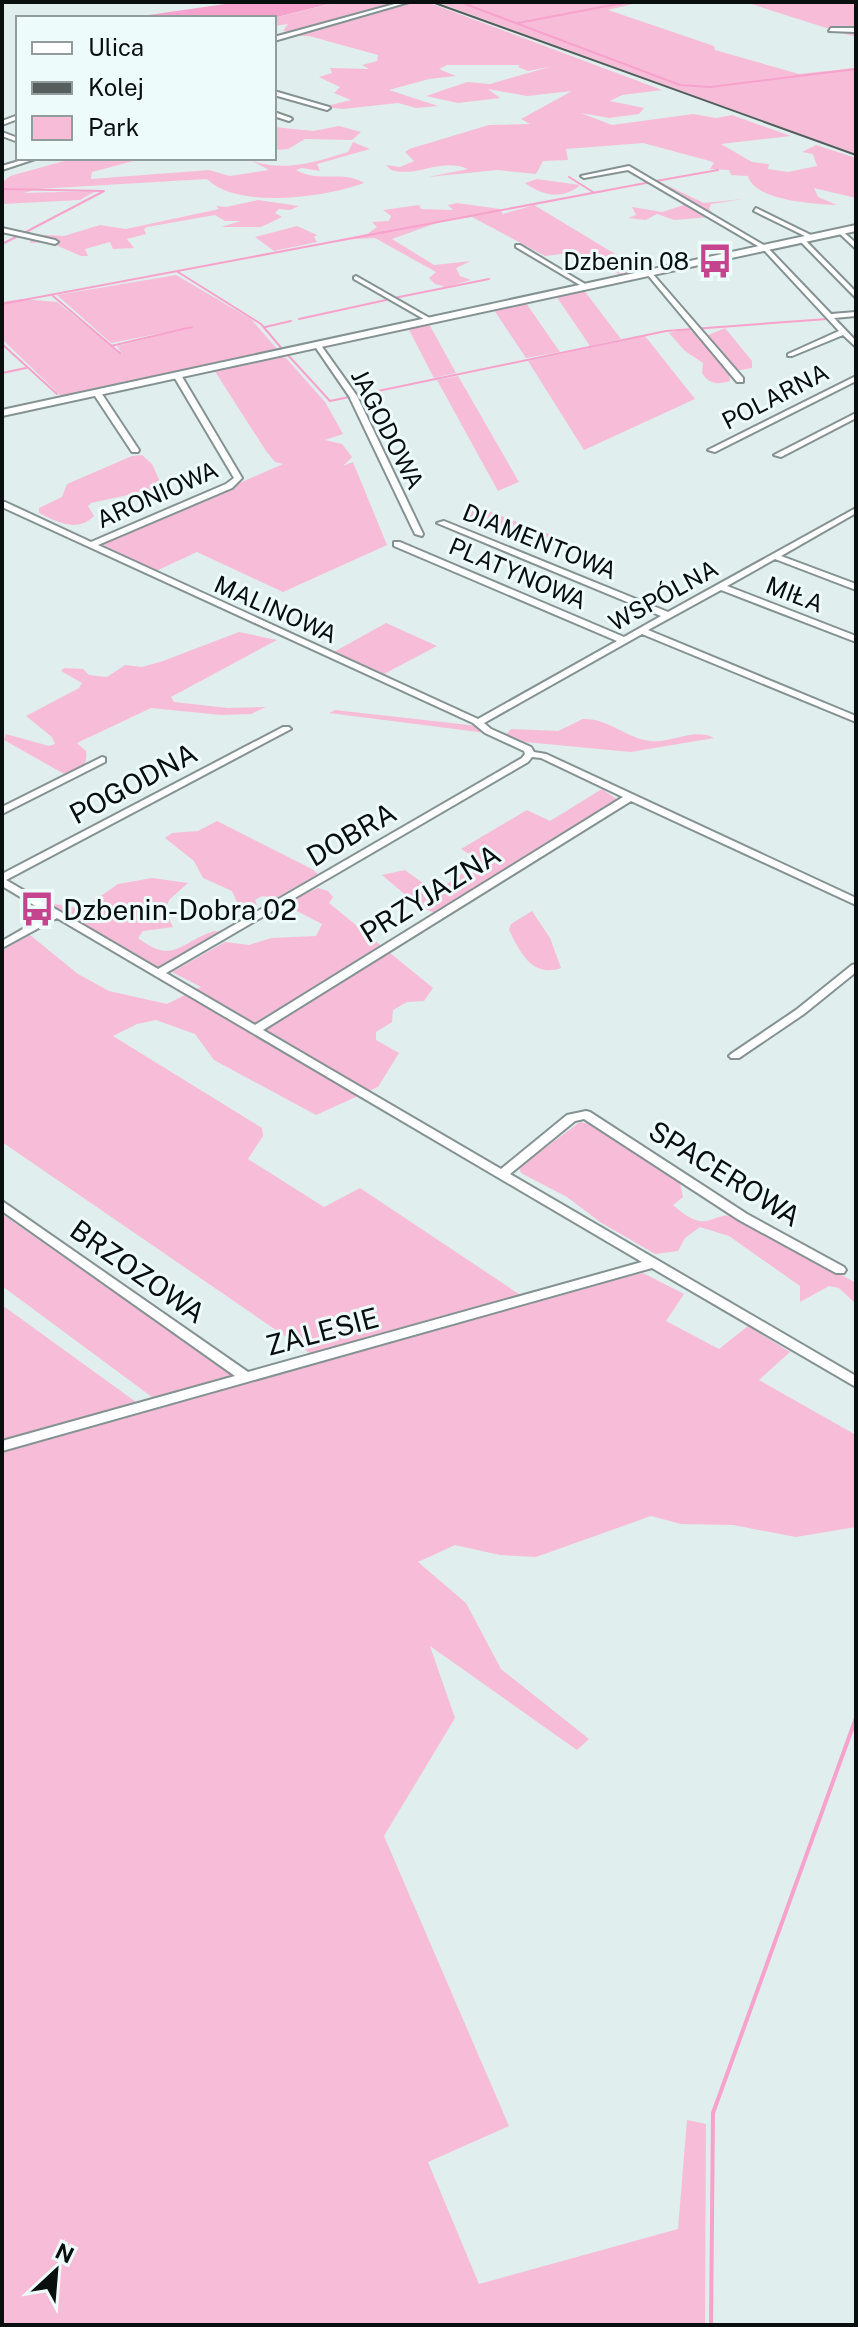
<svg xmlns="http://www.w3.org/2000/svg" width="858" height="2327" font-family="'Public Sans',sans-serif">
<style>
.green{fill:#f7bdd8}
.water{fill:#f7a2cc}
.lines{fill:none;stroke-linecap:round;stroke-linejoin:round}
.stream-far1{stroke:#f7a2cc;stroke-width:2}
.stream{stroke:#f7a2cc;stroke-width:4}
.minor-casing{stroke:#859292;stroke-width:4}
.tertiary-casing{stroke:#859292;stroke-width:4}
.minor{fill:#fff;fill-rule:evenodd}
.tertiary{fill:#fff;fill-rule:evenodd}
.rail{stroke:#555d5d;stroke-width:2}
.labels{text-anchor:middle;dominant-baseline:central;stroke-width:6;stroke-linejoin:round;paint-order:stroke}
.far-poi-label{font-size:24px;fill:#090e0e;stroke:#edfbfb;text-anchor:end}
.far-street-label{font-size:24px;fill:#090e0e;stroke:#edfbfb}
.street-label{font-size:28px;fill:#090e0e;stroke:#edfbfb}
.poi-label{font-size:28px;fill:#090e0e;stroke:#edfbfb;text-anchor:start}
</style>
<rect width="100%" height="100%" fill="#e0eeed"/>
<path class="green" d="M338,2H427L662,90L622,95L610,101L644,108L639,114L609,118L581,113L612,125L693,114L716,118L732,115L791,136L721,144L752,162L769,164L768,169L788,172L817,166L813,154L802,152L816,145L856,158V198L814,188L818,197L837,205C817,204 754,201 748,176L731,175L729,170L710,169L714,163L710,161L643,143L566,149L568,160L543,161L536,174L497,170L428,177L468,169C441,157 418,178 391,170L386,165L400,167L414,161L405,152L409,149L489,125L530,124L521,119L572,91L527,96L488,89L500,98L458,103L426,96L467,82L490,84L549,67L528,71L518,67L520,65H447L439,69L456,76L429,79L389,90L438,106L416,108L398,103L343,109L323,107L351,100L334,93L340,87L319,77L332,73L330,68L369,69L362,65L377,61L378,55L309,36H295L299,33L283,31L288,24L274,26V18Z
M444,2H641L608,10L714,46L715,50L799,74L856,68V154L442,4Z
M745,2H856V37L842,33Z
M339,126L361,132L352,140L305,139L288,149L274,150V127L313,131Z
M353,142L370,149L317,164L320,171L302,168L296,170C319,183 343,170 364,183C326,197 238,210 207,179L37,189L24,193L96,191L80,200L2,204V183L10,176L75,158H145L92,172L91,179L209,170L230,176L269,170L252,161C287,172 314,162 348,152Z
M537,179L580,185C564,200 542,196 525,183Z
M660,182L704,203L743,199L711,204L709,209L715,216L711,217L674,220L657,214L646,220L628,218L636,215L632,207L662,212L684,205L651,184Z
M258,200L299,206L290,210L279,209L275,213L282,217L261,227H221L241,221H225L215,215L147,227L144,229L146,234L127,239L134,248L113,249L110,242L85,249L88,256H81L49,242L30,243L31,240L23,238L29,234L64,236L100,225L126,229L219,209L216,206L226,207Z
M457,203L500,209L503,214L534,205L645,272L613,278L610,277L619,274L577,252L545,256L472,217L442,221L392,239L434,265L471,261L456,268L460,276L471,280L446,287L435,284L429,278L436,272L375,238L337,240L367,234L377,227L372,222L389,221L391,216L383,210L419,205L421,209L453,210L448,205Z
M297,226L317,235L314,237L317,242L274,251L255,237Z
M176,275L251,319L277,349L65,396L60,395L2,339V302L22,299L57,302L122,354L117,346L193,327L111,343L57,295Z
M583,289L621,339L590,346L556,296Z
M526,303L560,352L526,358L494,310Z
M429,324L456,373L434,378L408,328Z
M725,328L752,361V368L729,372L730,381C717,385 709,384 702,373L703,363L685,351L669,333L686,329L704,337Z
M645,336L695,399L584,450L528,361Z
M278,356L286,358L325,402L343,434L325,440L342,444L352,457L343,466L353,462L387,545L283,592L197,552L156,571L101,544L283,464L275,462L266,451L214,370Z
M458,376L519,482L498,491L437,380Z
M142,455L152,464L162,486L156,489L91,503L88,506L94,516C77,533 57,522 39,513V508L62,497L67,484L132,456Z
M478,507L559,538L549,549L538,548L467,517L468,511Z
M386,623L437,646L384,674L332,653Z
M239,632L277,640L171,697L174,702L228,708L266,707L251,714L221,715L151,708L77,743L86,751C88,767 80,768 66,775L4,740L6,734L49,746L55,744L52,737L26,716L79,688L82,683L61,671L64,668L83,669L89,675L107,677L125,665L142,667L163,661Z
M335,710L478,726L486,733L329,713Z
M583,719C608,718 626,738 650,741C670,744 695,727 714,738L631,752L525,742L506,735L511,729L558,731Z
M602,789L618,800L434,913L415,903L382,875L405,870L435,892L481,861L461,849L527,810L550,821Z
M217,821L312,869L318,874L276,898L262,896L255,900L257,905L248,908L238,904L232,891L203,878L194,861L165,838L172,833L198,831Z
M152,878L188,883L169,900L165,910L173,927L143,931L138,938C175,966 180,941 215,931L220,932L218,936L158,967L52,906L55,904L82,909L118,884Z
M318,888L328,891L333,897L329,903L433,988L424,1001L407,1002L393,1010L392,1022L376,1032V1040L399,1053L378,1087L316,1115L214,1060L195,1034L156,1020L137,1024L113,1036L262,1128L263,1136L248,1159L324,1207L360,1188L528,1300L643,1273L684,1294L666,1321L719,1349L748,1326L790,1352L759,1380L856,1435V1527L796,1537L733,1525L681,1524L651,1516L536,1557L500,1555L455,1545L418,1562L466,1603L501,1669L589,1739L577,1750L430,1646L455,1718L384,1836L509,2126L428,2162L479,2284L678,2229L687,2120L706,2124L705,2325H2V1305L136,1402L152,1397L2,1286V1214L233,1375L311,1354L2,1142V950L30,935L78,974L109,991L167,1004L201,987L172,972L225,942L249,945L271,938L316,936L322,924L291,908L300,896Z
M532,911L550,938L561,968C532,978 520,952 509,930L511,924Z
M580,1122L594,1125L680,1183L683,1197L673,1205C709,1238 713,1209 735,1217C773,1231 819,1263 856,1283V1304L839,1288L829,1286L800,1302V1286L729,1236L700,1227L685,1238L678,1251L655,1254L600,1222L567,1197L521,1173L519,1167Z"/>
<path class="water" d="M239,2H337L273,18H128Z"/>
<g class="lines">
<path class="stream-far1" d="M460,2L680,85L710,87L856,69
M518,23L628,2
M569,177L593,192
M656,181L718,170
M2,189L104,191L22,234
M2,244L18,236
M178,272L261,324L283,350
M53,296L120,353
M394,298L489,279
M2,304L651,182
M299,319L386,300
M265,327L291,321
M2,344L57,394
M111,346L192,327
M287,354L330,401L666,331L827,319
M2,373L26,368"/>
<path class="stream" d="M711,2325L713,2113L856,1718"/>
<g class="minor-casing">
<path id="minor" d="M402,2H409L274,41V37Z
M831,28H856V32L829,31Z
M274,91L329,107L330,108L327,110L274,95Z
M274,112L291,118L292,119L289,121L274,116Z
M18,115V119L2,125V121Z
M2,132L18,138V142L2,136Z
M29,158H38L2,170V166Z
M629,166L767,247L831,314L856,312V316L834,318L856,341V347L843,335L792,356H788V354L839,331L763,249L628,170L584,178L581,176Z
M756,208L815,237L816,238L811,239L754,211Z
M2,228L55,240L58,242L55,244L2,232Z
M841,230L856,243V249L839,233L838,232Z
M800,239H804L856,292V298L800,241Z
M516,245H520L590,287L585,288L516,247Z
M647,272H651L743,378V382H737L647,274Z
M356,276L433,320L434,321L429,322L354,279V277Z
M316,344H320L357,396L423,534L422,536L415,534L349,396L314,345Z
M174,373L181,375L242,478L232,488L98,545L478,719L617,641L394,546V542H400L624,637L661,616L437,523L444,521L668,612L856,508V513L781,556L856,584V590L775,559L727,586L856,636V642L721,590L648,630L856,716V722L642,634L484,723L491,729L531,747L534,752L546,754L856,898V905L631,801L263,1030L501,1169L567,1115L586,1111L590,1112L747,1214L844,1267L846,1270L844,1273H836L739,1220L584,1119L575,1121L510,1174L856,1376V1387L652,1268L2,1451V1441L235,1376L2,1211V1201L248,1372L642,1262L57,918L2,948V941L49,914L2,886V874L283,727H289L291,729L6,880L158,969L522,758L525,754L524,751L485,733L473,723L2,507V502H5L91,542L226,484L234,478L173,375ZM532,757L541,758L623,797L255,1025L166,973L528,762Z
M856,376V381L715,452L708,450Z
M94,391H100L139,450L138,452H132L93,393Z
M856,413V418L781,457L774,455Z
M102,757L105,758V762L2,814V807Z
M856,964V972L804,1014L739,1058H731L729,1056L731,1054L796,1010L852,965Z"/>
</g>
<g class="tertiary-casing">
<path id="tertiary" d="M856,225V231L2,416V410Z"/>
</g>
<use href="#minor" class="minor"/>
<use href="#tertiary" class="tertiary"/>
<path class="rail" d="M432,2L856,155"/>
</g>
<defs>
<g id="bus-bare" transform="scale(2.76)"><path d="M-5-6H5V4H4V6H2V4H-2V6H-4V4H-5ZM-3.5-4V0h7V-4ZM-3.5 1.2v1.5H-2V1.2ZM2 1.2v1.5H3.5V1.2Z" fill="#c5448e" stroke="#edfbfb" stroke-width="2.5" paint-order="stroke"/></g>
</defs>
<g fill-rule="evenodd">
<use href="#bus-bare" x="715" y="261"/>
<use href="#bus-bare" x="37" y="909"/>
</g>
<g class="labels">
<g class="far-poi-label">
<text x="689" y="261">Dzbenin 08</text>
</g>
<g class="far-street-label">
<text transform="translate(775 396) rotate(-27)">POLARNA</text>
<text transform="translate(388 429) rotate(63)">JAGODOWA</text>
<text transform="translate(157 494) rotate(-24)">ARONIOWA</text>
<text transform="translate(540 541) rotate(22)">DIAMENTOWA</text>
<text transform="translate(518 573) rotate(23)">PLATYNOWA</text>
<text transform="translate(795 594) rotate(21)">MIŁA</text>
<text transform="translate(663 595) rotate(-29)">WSPÓLNA</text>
<text transform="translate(276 609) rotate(24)">MALINOWA</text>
</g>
<g class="street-label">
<text transform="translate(133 783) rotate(-28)">POGODNA</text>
<text transform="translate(351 834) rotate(-30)">DOBRA</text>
<text transform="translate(430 893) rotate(-32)">PRZYJAZNA</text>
<text transform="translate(725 1173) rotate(32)">SPACEROWA</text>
<text transform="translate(138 1271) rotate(35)">BRZOZOWA</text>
<text transform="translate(322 1331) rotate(-15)">ZALESIE</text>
</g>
<g class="poi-label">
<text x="63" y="909">Dzbenin-Dobra 02</text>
</g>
</g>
<rect width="858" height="2327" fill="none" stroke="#090e0e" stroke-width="8"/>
<rect x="16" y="16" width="260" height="144" fill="#edfbfb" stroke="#929c9c" stroke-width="2"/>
<rect x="32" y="42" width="40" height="12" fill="#ffffff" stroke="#929c9c" stroke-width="2"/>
<text x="88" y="56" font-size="24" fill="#090e0e">Ulica</text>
<rect x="32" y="82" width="40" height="12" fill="#555d5d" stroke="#929c9c" stroke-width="2"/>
<text x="88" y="96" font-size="24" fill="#090e0e">Kolej</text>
<rect x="32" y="116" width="40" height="24" fill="#f7bdd8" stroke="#929c9c" stroke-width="2"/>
<text x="88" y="136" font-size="24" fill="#090e0e">Park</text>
<g transform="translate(56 2271) rotate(26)" stroke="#edfbfb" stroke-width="6" paint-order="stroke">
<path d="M0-6L14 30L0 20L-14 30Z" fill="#090e0e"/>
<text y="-12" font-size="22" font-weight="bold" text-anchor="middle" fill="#090e0e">N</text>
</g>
</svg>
